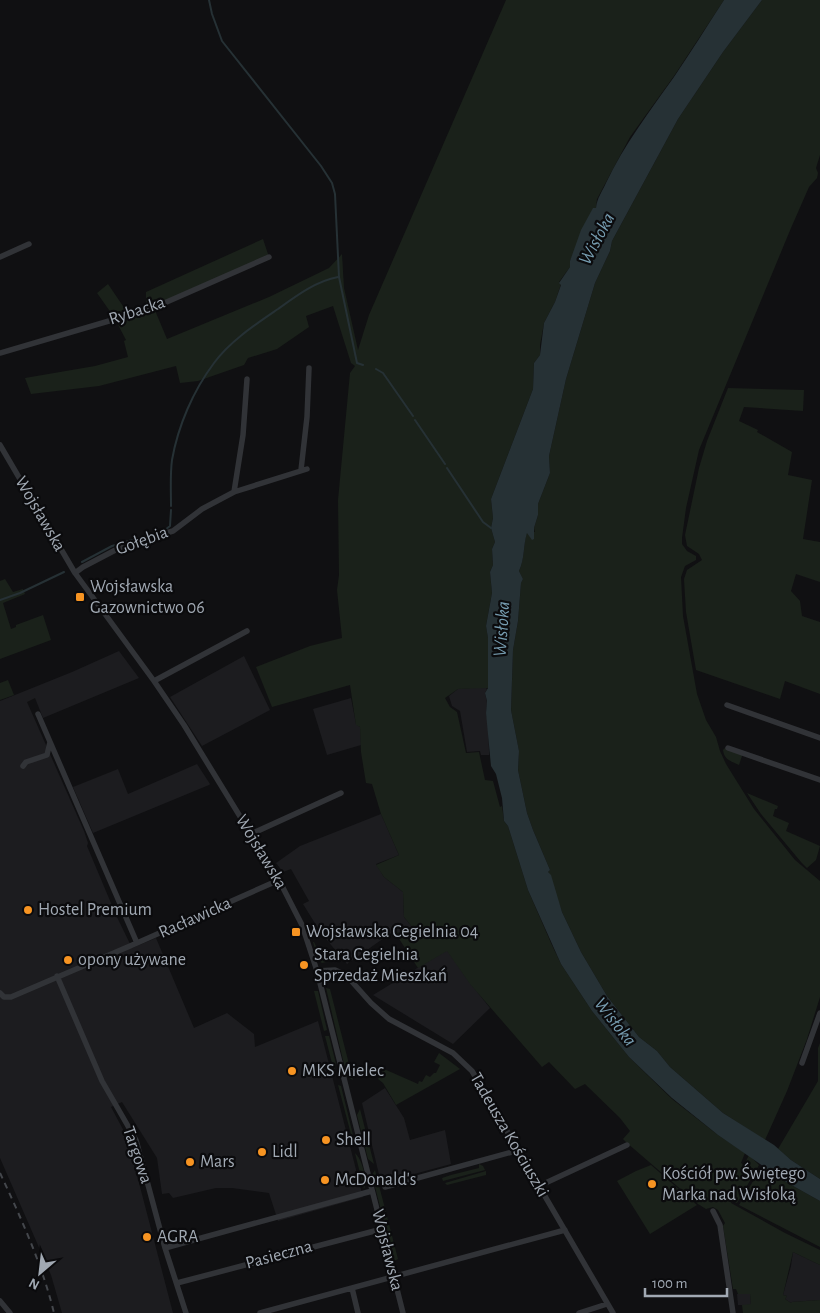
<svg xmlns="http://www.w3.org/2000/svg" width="820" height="1313" font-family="'Alegreya Sans',sans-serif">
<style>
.built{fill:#1c1c1f}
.green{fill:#1a211a}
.water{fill:#263135}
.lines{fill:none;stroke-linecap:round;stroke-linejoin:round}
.stream{stroke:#263135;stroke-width:2}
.minor{stroke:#313337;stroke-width:5.5}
.rail{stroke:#44474c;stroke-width:2;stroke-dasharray:6 5;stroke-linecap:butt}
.poi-dot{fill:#f79422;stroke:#0b0b0d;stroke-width:2}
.labels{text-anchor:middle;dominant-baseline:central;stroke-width:4.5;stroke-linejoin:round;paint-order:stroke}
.street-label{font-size:18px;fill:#a1a9b3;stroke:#0b0b0d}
.poi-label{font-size:18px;fill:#a1a9b3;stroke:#0b0b0d;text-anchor:start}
.water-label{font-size:19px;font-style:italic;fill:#769cb0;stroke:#0b0b0d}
</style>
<rect width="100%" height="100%" fill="#101012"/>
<path class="built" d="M119,651L139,678L43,718L35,698L27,702L84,831L88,843L87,846L116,915L132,948L156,938L194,1028L227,1013L254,1034L255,1047L318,1021L363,1197L278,1221L269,1193L232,1188H216L173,1198L169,1193L162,1194L157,1158L122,1102L111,1107L127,1137L173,1313H62L51,1275L0,1158V701L72,672Z
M244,656L270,710L202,746L170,697Z
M485,687L487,689L485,693L487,702L486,713L488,723L489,751V755H481L480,751L467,752L460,711L452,706L449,696L458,689Z
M351,698L356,724L360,727L361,745L327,755L313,709Z
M197,764L210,784L209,785L93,833L73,787L118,769L128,794Z
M381,814L399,855L376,864L384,877L403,892L404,917L417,933L411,937L394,931L347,964L321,933L303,904L309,901L291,869L283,872L276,863L300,846Z
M447,950L470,983L490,1008L453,1044L373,995Z
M385,1088L404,1118L410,1140L445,1130L451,1164L381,1183L362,1103Z
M793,1252L820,1265V1300L792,1302L791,1303L785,1299L787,1296L783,1295L791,1266Z
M750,1293L751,1305H738L737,1294Z"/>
<path class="green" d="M506,0H724L674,76L630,137L597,199L596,208L570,261V267L559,282L561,284L555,302L544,323L540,345V355L534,363L533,389L491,499L493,518L491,528L495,542L492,549L493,565L490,572L492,593L486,626L488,638V688L458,689L445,698L450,707L457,712L466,753L479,752L485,780L493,781L500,807L502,806L504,821L508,826L528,890L551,943L561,964L592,1011L629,1057L672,1099L718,1135L745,1153L741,1163L744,1165L749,1155L759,1165L737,1203L732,1201L731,1203L785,1233L820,1250V1265L793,1252L783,1295L787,1296L785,1299L791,1303L792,1302L820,1300V1313H743L742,1305L751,1304L750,1294H738L736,1289H733L723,1226L725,1223L718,1210L713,1207L706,1209L698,1204L627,1143L623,1139L630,1131L620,1118L585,1084L575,1089L549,1062L542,1067L470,984L447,951L418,968L394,931L411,937L417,933L404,917L403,892L384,877L376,865L399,855L381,814L372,784L366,783L361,752L360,727L356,725L350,685L272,707L256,667L310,646L342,638L337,590L339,575L338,500L350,373L355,366L351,363L333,306L306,316L309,327L277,349L248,358L244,365L198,381L180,383L176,366L99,386L31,394L25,378L95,366L128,357L124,341L126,340L114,317L97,293L108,284L127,312L146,307V292L263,239L269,257L154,308L167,339L269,297L329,268L342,254L344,288L358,350L369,315Z
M762,0H820V155L816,168L818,173L817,178L809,187L791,228L699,450L686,508L682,538V544L687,551L696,556V560L685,566L681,577L683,616L697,694L706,720L716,737L720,751L726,764L754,809L795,860L820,881V997L807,1039L787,1091L765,1140L723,1113L670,1067L657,1051L639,1037L607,996L581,952L562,912L548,872L550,870L533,830L527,813L518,770L519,751L511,710L513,650L518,621L521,583L523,579L519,571C525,558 523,545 527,532H535L534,528L538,515V504L550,473L549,456L566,379L595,283L610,251L612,241L678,119L723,52Z
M728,388L804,390L803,411L744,407L739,421L758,430L757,432L792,452L788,475L812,480L803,539L820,542V582L796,574L791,591L800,601L802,616L820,622V694L785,681L780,699L696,670L686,612L684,579L687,570L702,560L699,554L687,546L685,535L699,468L707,441Z
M5,579L13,592L23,589L25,594L3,603L11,629L16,627V625L43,615L51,640L0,659V581Z
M8,680L14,695L0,700V683Z
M725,748L743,753L739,765C731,761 724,760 723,750Z
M747,793L778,806L777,809H775L773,816L789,823L786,831L820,846L816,860L807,868L801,862L761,814Z
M313,942H314L317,948L327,959L326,962L322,963L318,960Z
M326,988L330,989L353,1080L347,1077Z
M314,991H318L327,1030L324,1031Z
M325,1036H329L336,1064L334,1071Z
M820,1043V1179L791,1160L778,1149L818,1081V1048Z
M439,1053L460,1069L396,1105L383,1083L378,1079L384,1069L418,1084L419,1081L422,1082L426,1075L430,1077L434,1073H436L440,1065L434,1062Z
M338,1085L341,1086L354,1139L353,1142Z
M360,1109L374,1164L368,1159L357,1115Z
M355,1153C362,1159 368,1181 364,1189Z
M479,1164L483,1166L485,1170L443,1181L442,1178L451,1175L479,1168Z
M651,1165L697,1205L650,1234L617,1181L636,1171Z
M762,1166L776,1174L786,1182L820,1201V1247L739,1205Z
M375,1170L398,1259L394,1261L372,1175Z
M486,1171V1175L447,1185L445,1183Z"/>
<path class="water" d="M724,0H762L723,52L678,119L612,241L610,251L595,283L566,379L549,456L550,473L538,504V515L534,528V539L532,540L527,533C523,546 525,558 519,571L523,579L521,583L518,621L513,650L511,710L519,751L518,770L527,813L533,830L550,870L548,872L551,875L562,912L581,952L607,996L639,1037L657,1051L670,1067L723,1113L774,1145L791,1160L820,1179V1201L786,1182L718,1135L672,1098L629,1057L592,1011L561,964L528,890L508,826L504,821L502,798L496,774L491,766L486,713L487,701L485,693L488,688V638L486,626L492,593L490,572L493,565L492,549L495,542L491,528L493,518L491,499L533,389L534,363L540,355L544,323L555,302L561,285L559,283L570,267V261L581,230L593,208H596C597,198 602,192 606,183C624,145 649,112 674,77C691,52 707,26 724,0Z"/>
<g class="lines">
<path class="stream" d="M209,0L212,14L222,41L321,166L332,183L335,194L339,277L357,363L363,365
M376,369L383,373L413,416
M415,420L445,464
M447,468L483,522L491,528
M171,506C171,491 170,475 172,460C178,426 193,391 214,363C230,341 256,324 278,309C296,296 316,281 338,277
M82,562L112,546L165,530L170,526L171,510
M0,600L20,593L64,572"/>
<path class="minor" d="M0,257L29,244
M0,353L153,308L269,257
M0,445L75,573L154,681L184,725L279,880L302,925L317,971L403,1313
M301,470L307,417L309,368
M234,492L243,435L247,379
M75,573L83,567L125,545L173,531L202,509L234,492L307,469
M154,681L247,631
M727,705L820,738
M38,714L137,943
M728,748L820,780
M23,766L26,762L47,755L50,742
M251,834L341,793
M317,971L335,970L346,975L371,1003L389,1019L453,1053L472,1071L613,1313
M57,976L102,1081L136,1140L165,1248L186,1313
M0,993L4,997H11L137,943L279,880
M802,1063L820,1013
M539,1186L627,1145
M385,1187L519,1150
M713,1211L720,1225L733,1313
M165,1248L372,1191
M177,1283L382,1229
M352,1288L358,1313
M0,1301L10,1313
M260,1313L565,1230
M579,1313L607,1304"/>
<path class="rail" d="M0,1173C21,1218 42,1264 54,1313"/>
</g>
<g class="poi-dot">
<rect x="75" y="592" width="10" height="10" rx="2.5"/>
<circle cx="28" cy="910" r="5"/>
<rect x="291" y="927" width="10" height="10" rx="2.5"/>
<circle cx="68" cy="960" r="5"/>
<circle cx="304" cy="965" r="5"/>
<circle cx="292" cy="1071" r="5"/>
<circle cx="326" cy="1140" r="5"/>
<circle cx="262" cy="1152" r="5"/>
<circle cx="190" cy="1162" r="5"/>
<circle cx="325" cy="1180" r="5"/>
<circle cx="652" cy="1184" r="5"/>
<circle cx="147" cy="1237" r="5"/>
</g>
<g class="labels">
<g class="street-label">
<text transform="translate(137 311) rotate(-18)">Rybacka</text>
<text transform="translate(40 514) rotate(60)">Wojsławska</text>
<text transform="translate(142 541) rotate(-20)">Gołębia</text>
<text transform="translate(261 852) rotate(59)">Wojsławska</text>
<text transform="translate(195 918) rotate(-24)">Racławicka</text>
<text transform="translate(509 1135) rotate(60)">Tadeusza Kościuszki</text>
<text transform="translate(137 1155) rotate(71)">Targowa</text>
<text transform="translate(387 1250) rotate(76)">Wojsławska</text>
<text transform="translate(279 1255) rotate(-15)">Pasieczna</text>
</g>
<g class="poi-label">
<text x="90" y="587">Wojsławska<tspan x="90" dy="21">Gazownictwo 06</tspan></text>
<text x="38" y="910">Hostel Premium</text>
<text x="306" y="932">Wojsławska Cegielnia 04</text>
<text x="314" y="955">Stara Cegielnia<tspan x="314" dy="21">Sprzedaż Mieszkań</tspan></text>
<text x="78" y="960">opony używane</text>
<text x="302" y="1071">MKS Mielec</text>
<text x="336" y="1140">Shell</text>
<text x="272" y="1152">Lidl</text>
<text x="200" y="1162">Mars</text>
<text x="662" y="1174">Kościół pw. Świętego<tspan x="662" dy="21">Marka nad Wisłoką</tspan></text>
<text x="335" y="1180">McDonald's</text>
<text x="157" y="1237">AGRA</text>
</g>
<g class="water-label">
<text transform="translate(597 239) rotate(-62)">Wisłoka</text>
<text transform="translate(502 629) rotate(-86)">Wisłoka</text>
<text transform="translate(615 1022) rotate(52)">Wisłoka</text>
</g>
</g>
<g transform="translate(40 1273) rotate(208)" stroke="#0b0b0d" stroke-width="4" paint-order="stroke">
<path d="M0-4L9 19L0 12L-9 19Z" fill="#a1a9b3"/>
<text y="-8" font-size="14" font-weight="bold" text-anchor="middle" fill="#a1a9b3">N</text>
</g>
<path d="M645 1288v8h82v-8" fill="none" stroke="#a1a9b3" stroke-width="2.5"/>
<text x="652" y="1288" font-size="15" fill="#a1a9b3" stroke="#0b0b0d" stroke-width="4" paint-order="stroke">100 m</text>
</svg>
